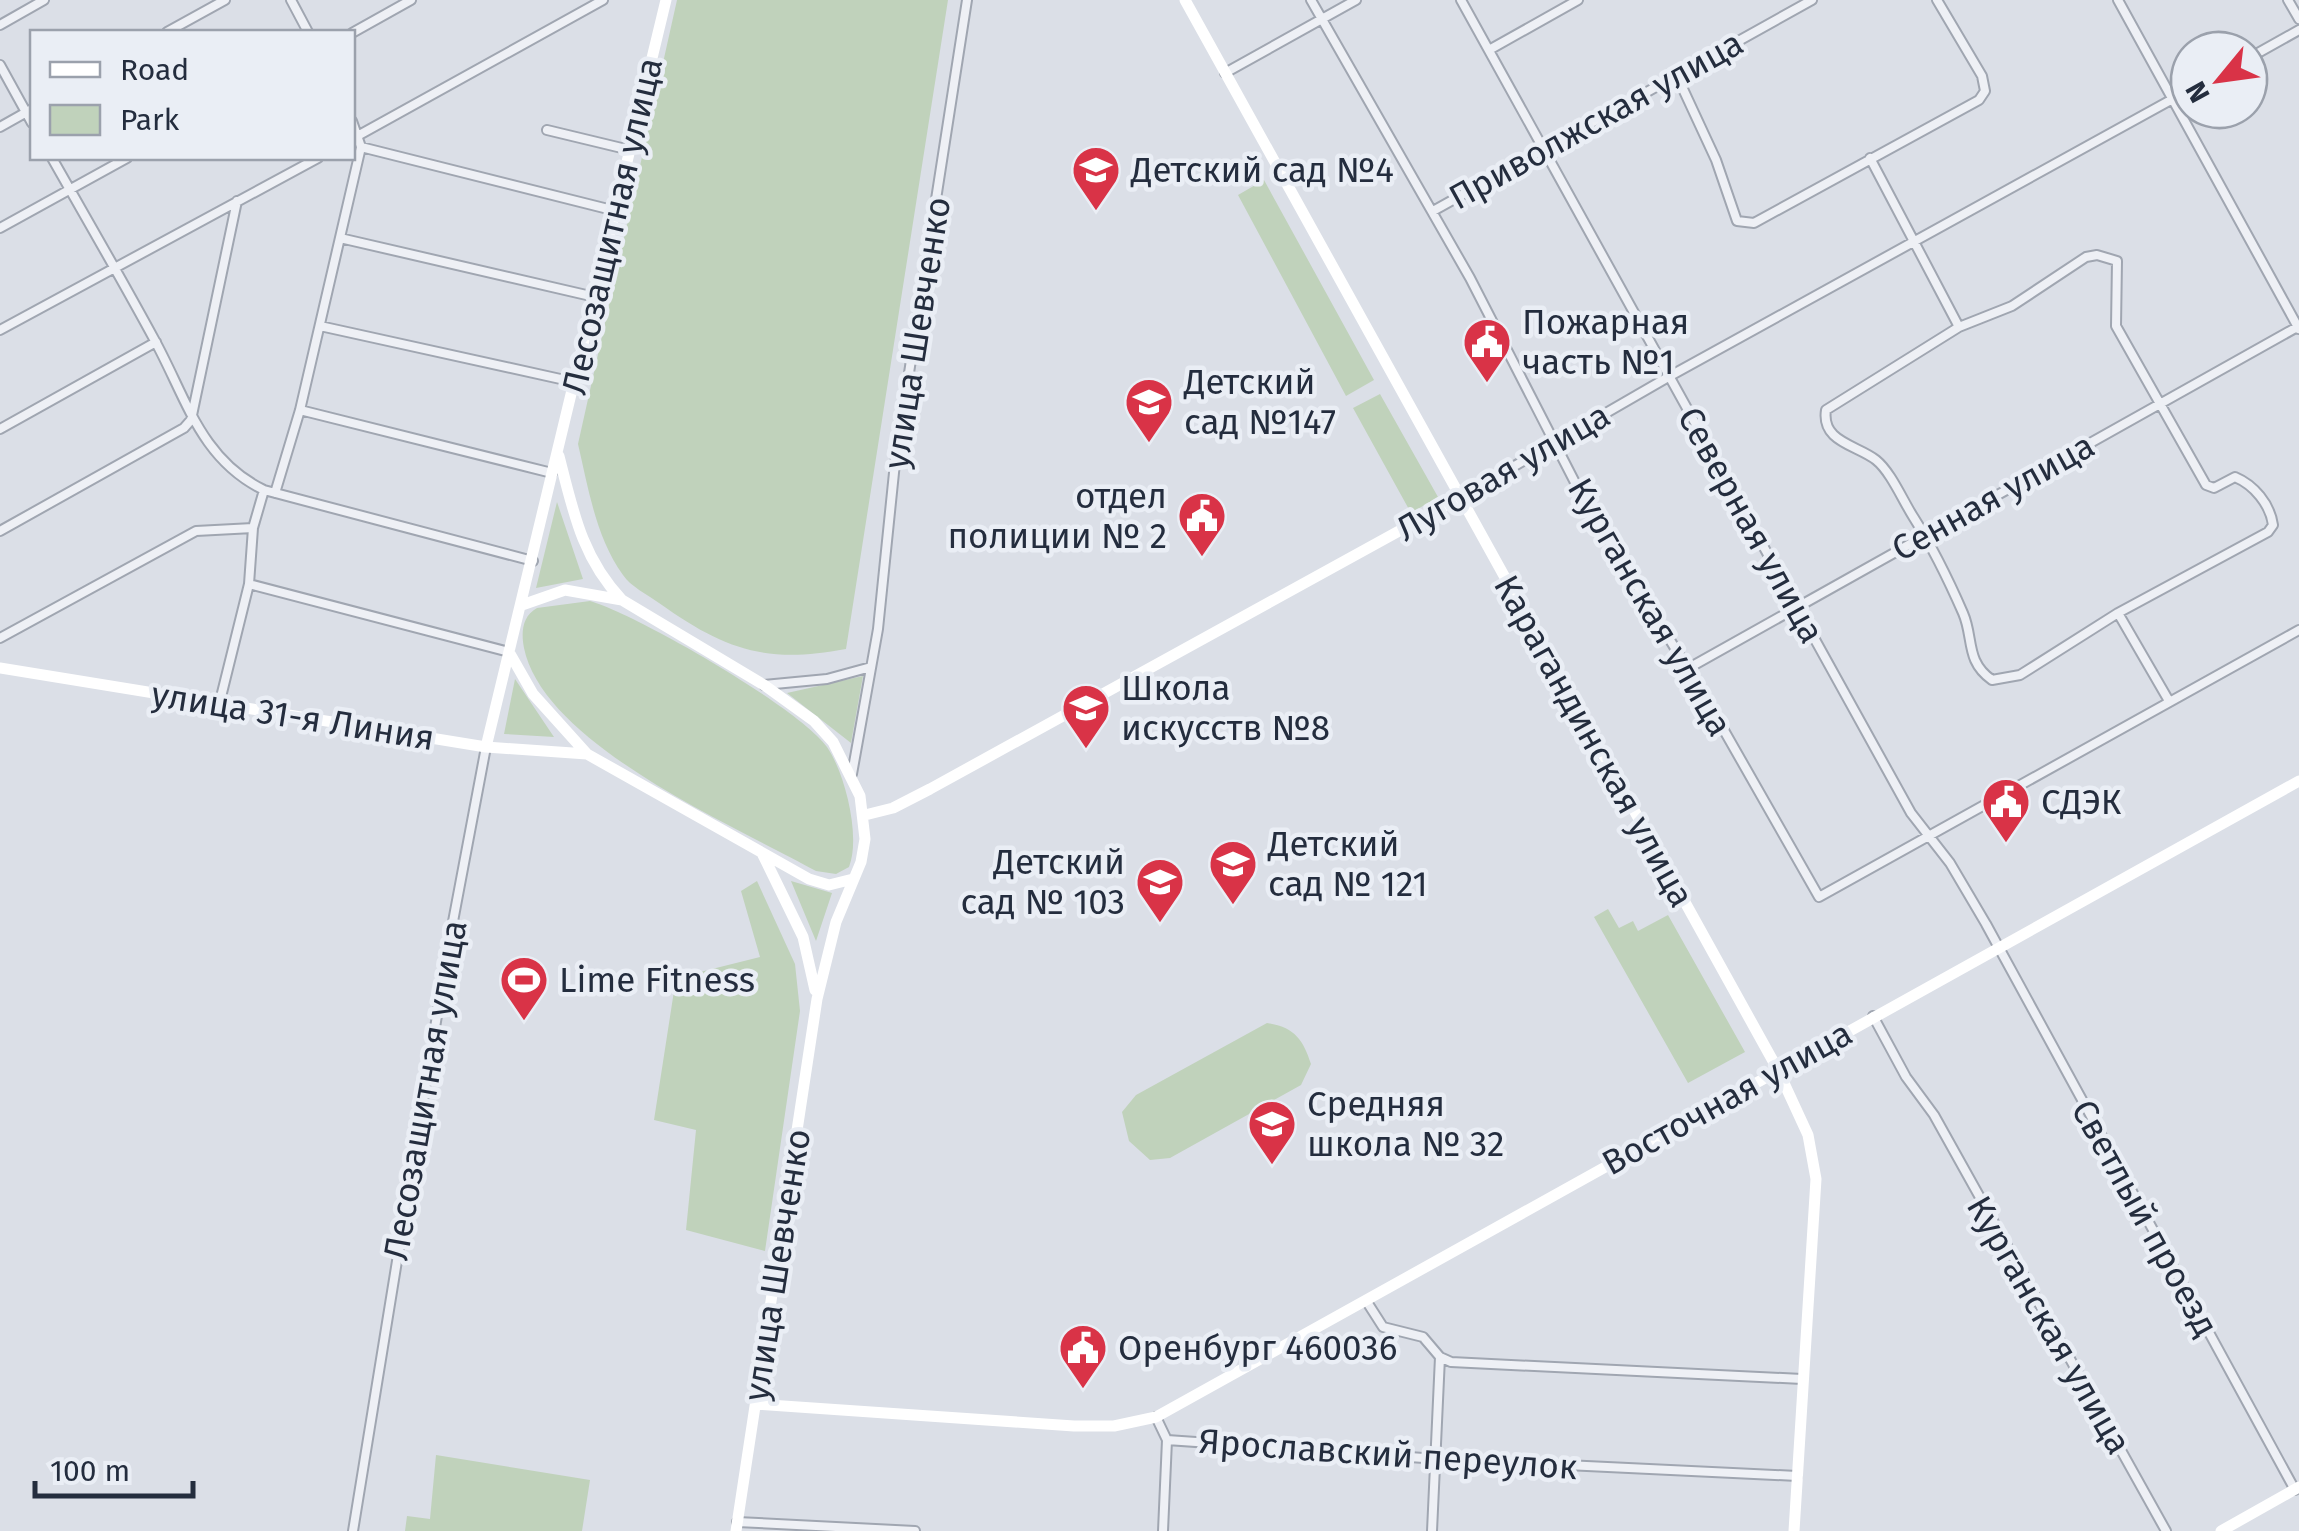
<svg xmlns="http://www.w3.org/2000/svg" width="2299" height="1531" font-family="'Fira Sans',sans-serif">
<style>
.green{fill:#c0d2bb}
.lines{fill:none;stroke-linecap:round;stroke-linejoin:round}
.street-casing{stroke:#a0a6b1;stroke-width:12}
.street{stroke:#eef0f5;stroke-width:8}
.secondary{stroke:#fff;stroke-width:11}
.labels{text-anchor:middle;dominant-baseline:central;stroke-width:9;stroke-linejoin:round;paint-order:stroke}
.street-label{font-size:35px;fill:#242d3e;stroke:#eaeef5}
.poi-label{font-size:35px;fill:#242d3e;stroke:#eaeef5;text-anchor:start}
</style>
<rect width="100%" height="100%" fill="#dbdfe7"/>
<path class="green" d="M677,0H948L846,649C766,664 725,650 659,603C648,595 630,586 623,575C596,538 588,487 578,444Z
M1264,180L1374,380L1346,396L1238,195Z
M1380,394L1438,497L1411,513L1353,408Z
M557,502L583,579L536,588Z
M590,601C638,615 799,708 827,747C845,773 861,837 849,867L836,874L816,871C735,826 544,745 524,648C521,633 522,616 537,608Z
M863,676L851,743L787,693Z
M515,679L554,737L504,734Z
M757,881L795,964L800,1011L765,1251L686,1230L696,1130L654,1120L676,978L760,957L741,891Z
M791,881L832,893L816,941Z
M1608,909L1619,928L1633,921L1638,931L1668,915L1745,1052L1688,1083L1594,917Z
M1267,1023C1294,1027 1303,1039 1311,1064L1301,1085L1170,1158L1150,1160L1129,1141L1122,1112L1136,1095Z
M436,1455L590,1480L582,1531H405L407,1516L430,1519Z"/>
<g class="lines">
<g class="street-casing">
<path id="street" d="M291,0L308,32
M1311,0L1470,278L1584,500L1705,697L1819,897L2299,630
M1461,0L1911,813L1950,863L1986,924L2295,1490
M2118,0L2299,329
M2288,0L2299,19
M0,25L44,0
M167,32L225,0
M352,33L411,0
M1489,50L1578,0
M2249,58L2299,30
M0,65L32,123
M1225,73L1356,0
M1677,76L1716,160L1737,221L1754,223L1979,100L1985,91L1982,76L1937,0
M0,127L32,109
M547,130L630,150
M352,139L603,0
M361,147L616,211
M52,158C86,218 121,278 154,339C186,397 200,459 264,490L533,561
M1870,158L1959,327
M1433,211L1812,0
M0,228L127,158
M340,238L595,297
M2097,255L2117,261L2116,326L2206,485L2214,488L2235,477C2254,485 2270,504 2273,525L2268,532L2118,613L2020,675L1992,680C1965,661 1974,638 1963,613C1949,581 1933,548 1914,518C1903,501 1891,472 1876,460C1857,445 1821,442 1826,410L1959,327L2012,306L2086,257Z
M320,326L574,382
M0,330L318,158
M300,410L552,473
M0,429L156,342
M275,493L300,410L361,147L352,121
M1459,498L1670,376L2189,90
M0,531L184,428L191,420L237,201
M249,584L509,652
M2118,613L2169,701
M0,638L196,531L253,528
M1687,669L2299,326
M764,685L827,679L871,667
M219,705L249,584L253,528L264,490
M852,774L878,629L895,463L967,0
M1873,1016L1906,1077L1934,1115L2166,1531
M1367,1302L1383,1327L1423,1337L1440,1357L1451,1362L1802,1379
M1156,1417L1167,1440L1438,1459L1797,1476
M737,1522L915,1531
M353,1531L448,948L486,747
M1163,1531L1167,1440
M1432,1531L1440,1357"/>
</g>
<use href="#street" class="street"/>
<path class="secondary" d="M1185,0L1778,1070L1808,1135L1816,1179L1794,1531
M559,456C573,511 582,558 622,600
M522,605L565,590L622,600L764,685L814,721L833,742L860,796L865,839L861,862L836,922L817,999L736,1531
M509,652L533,694L587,754L809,879L829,885L853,879
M0,668L486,747L587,754
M486,747L666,0
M865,815L893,808L930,789L1459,498
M763,855L803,937L815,990
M756,1404L1074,1426H1114L1156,1417L2299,781
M2221,1531L2299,1487"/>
</g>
<defs>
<g id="school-pin" transform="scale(2.5)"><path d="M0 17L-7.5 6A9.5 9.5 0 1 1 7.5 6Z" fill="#d93347" stroke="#eaeef5"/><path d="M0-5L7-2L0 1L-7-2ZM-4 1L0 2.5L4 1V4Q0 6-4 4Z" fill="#fff"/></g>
<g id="civic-pin" transform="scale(2.5)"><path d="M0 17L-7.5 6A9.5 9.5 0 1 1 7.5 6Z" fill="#d93347" stroke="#eaeef5"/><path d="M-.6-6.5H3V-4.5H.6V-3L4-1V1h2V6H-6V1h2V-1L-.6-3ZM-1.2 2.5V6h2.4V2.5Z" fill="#fff"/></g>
<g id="stadium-pin" transform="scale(2.5)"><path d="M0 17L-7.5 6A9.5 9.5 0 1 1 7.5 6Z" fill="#d93347" stroke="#eaeef5"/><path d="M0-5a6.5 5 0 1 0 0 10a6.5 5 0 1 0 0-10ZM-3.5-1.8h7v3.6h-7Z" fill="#fff"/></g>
</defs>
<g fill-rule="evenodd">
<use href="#school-pin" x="1096" y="170"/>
<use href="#civic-pin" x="1487" y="342"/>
<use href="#school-pin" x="1149" y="402"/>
<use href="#civic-pin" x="1202" y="516"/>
<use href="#school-pin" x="1086" y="708"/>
<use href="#civic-pin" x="2006" y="802"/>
<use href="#school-pin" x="1233" y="864"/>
<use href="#school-pin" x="1160" y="882"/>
<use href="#stadium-pin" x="524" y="980"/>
<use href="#school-pin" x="1272" y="1124"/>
<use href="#civic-pin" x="1083" y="1348"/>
</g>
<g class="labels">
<g class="street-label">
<text transform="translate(1596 120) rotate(-29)">Приволжская улица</text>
<text transform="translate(612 226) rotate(-77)">Лесозащитная улица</text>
<text transform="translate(917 333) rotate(-81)">улица Шевченко</text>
<text transform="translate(1503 472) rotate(-30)">Луговая улица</text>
<text transform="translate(1993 497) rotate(-29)">Сенная улица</text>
<text transform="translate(1751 525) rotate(61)">Северная улица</text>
<text transform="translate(1650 607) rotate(60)">Курганская улица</text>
<text transform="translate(293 716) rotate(9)">улица 31-я Линия</text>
<text transform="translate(1594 741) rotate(61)">Карагандинская улица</text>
<text transform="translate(425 1090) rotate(-80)">Лесозащитная улица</text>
<text transform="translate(1727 1098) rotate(-29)">Восточная улица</text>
<text transform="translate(2145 1218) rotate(61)">Светлый проезд</text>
<text transform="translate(777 1265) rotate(-81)">улица Шевченко</text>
<text transform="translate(2049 1325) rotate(60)">Курганская улица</text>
<text transform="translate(1388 1454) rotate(4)">Ярославский переулок</text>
</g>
<g class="poi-label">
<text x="1131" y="170">Детский сад №4</text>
<text x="1522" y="322">Пожарная<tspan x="1522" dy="40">часть №1</tspan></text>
<text x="1184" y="382">Детский<tspan x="1184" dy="40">сад №147</tspan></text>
<text x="1167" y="496" text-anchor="end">отдел<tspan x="1167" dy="40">полиции № 2</tspan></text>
<text x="1121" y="688">Школа<tspan x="1121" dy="40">искусств №8</tspan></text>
<text x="2041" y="802">СДЭК</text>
<text x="1268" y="844">Детский<tspan x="1268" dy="40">сад № 121</tspan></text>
<text x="1125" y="862" text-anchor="end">Детский<tspan x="1125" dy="40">сад № 103</tspan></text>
<text x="559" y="980">Lime Fitness</text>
<text x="1307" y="1104">Средняя<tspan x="1307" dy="40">школа № 32</tspan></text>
<text x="1118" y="1348">Оренбург 460036</text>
</g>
</g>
<rect x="30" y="30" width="325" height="130" fill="#eaeef5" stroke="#9ba1ac" stroke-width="2.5"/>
<rect x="50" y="62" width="50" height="15" fill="#ffffff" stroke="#9ba1ac" stroke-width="2.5"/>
<text x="120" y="80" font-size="30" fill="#242d3e">Road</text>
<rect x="50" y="105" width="50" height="30" fill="#c0d2bb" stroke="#9ba1ac" stroke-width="2.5"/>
<text x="120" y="130" font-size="30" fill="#242d3e">Park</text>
<g transform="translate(2219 80) rotate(241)"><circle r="48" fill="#eaeef5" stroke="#9ba1ac" stroke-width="2.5"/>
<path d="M0-8L18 38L0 25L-18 38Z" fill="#d93347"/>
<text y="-15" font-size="28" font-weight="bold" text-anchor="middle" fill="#242d3e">N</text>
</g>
<path d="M35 1481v15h158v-15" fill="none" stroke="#242d3e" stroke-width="5"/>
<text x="50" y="1481" font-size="30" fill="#242d3e" stroke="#eaeef5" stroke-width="8" paint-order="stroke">100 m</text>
</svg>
